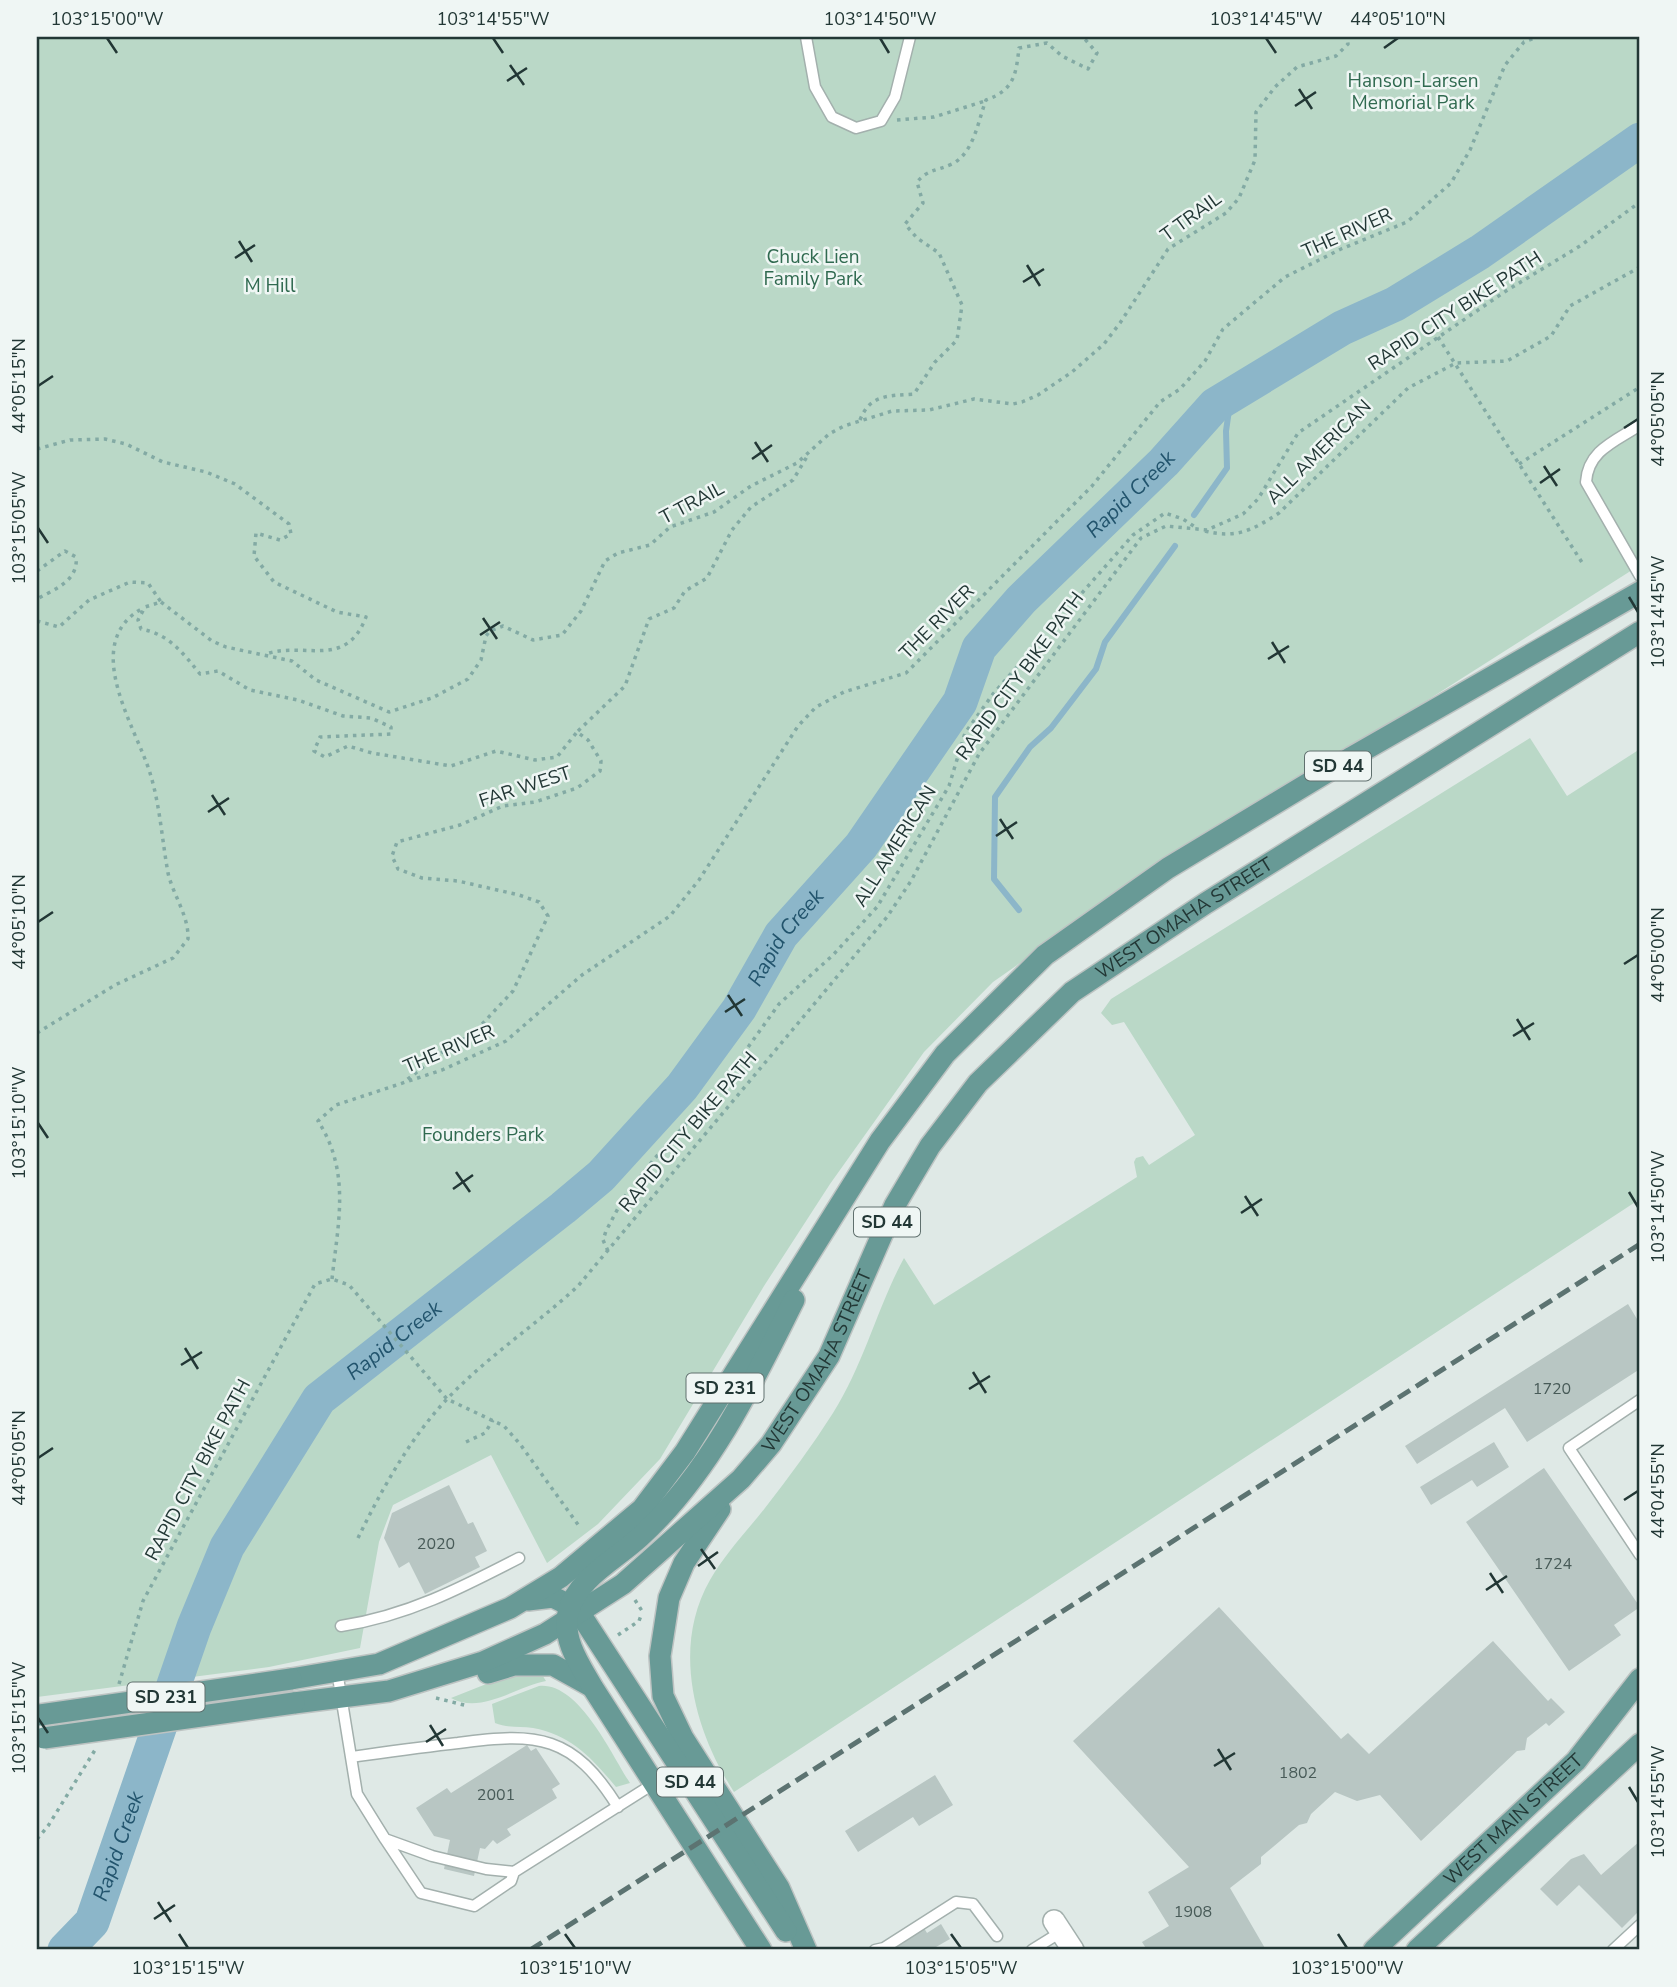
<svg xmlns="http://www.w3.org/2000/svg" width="1677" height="1987" font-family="'Nunito Sans',sans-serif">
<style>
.green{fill:#bad8c7}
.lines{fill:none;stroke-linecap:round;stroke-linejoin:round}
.stream{stroke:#8cb6c9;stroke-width:6}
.river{stroke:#8cb6c9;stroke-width:35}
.building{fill:#b8c6c3}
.lane-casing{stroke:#a3b0ad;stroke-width:13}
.street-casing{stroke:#a3b0ad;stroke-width:24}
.primary-casing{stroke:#bdc3c2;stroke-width:24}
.path{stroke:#83aaa4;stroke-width:3.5;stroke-dasharray:3.5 5;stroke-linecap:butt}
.lane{stroke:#fff;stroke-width:10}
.street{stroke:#fff;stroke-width:21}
.primary{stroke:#689a96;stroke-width:21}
.rail{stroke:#5c7371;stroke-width:5;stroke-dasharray:14 7;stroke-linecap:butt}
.primary-bridge-casing{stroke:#bdc3c2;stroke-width:24;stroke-linecap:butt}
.primary-bridge{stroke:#689a96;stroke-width:21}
.ticks{fill:none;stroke:#223735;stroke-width:2.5}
.labels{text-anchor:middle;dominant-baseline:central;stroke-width:5;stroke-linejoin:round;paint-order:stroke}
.number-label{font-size:16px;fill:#485b58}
.shield{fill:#eff6f4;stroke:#60706e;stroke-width:2}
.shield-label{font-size:18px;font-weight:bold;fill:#223735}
.park-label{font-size:19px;fill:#306a50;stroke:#eff6f4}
.street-label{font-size:19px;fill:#223735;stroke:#eff6f4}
.water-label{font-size:21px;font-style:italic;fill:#22546d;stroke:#eff6f4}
.neatline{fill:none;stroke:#223735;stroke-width:2.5}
.ticks-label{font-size:18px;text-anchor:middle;fill:#223735}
</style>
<rect width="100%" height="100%" fill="#dfe9e6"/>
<path class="green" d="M37,37H1640V565L1074,925L993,982L924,1052L830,1184L764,1286L660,1459L598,1524L547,1563L491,1455L393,1505L379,1542L360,1648L269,1667L37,1697Z
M1530,738L1567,796L1640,749V1199L734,1792C695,1732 671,1648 710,1580C725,1554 746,1532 765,1508C789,1477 812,1446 833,1413C864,1364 877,1308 904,1258L934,1305L1137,1177L1134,1162L1136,1158L1143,1156L1149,1165L1195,1135L1124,1022L1112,1025L1101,1013L1111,999Z
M539,1670L546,1681C517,1686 481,1715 451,1698L509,1675Z
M539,1686C579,1682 611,1754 630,1783L616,1787C592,1758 571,1735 533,1728C520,1726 506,1728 495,1723L492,1704Z"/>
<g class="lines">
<path class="stream" d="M1194,515L1227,468L1226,431L1231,396
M1019,910L994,879L995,797L1030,747L1051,728L1096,669L1105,642L1175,546"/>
<path class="river" id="s1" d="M65,1950L92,1922L194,1627L227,1547L319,1399L563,1208L601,1176L682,1087L739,1009L781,935L861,846L960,702L979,648L1021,600L1164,462L1215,405L1342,328L1395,304L1480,252L1640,140"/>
</g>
<path class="building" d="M1628,1304L1640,1324V1369L1527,1442L1505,1408L1417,1464L1405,1446Z
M1494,1442L1509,1467L1477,1487L1472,1480L1431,1505L1420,1487Z
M1544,1468L1640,1607L1614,1625L1621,1635L1569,1671L1466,1522Z
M449,1485L468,1524L473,1522L487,1551L475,1557L480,1567L425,1594L409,1562L399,1568L384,1538L392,1513Z
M1219,1607L1341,1739L1348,1733L1369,1754L1493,1641L1548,1701L1551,1698L1565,1712L1549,1726L1546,1723L1527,1738L1525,1750L1517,1751L1421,1841L1380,1795L1357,1801L1335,1792L1311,1814L1307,1823L1299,1825L1261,1857V1864L1230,1888L1266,1950H1147L1142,1942L1169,1926L1148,1892L1189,1867L1073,1741Z
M527,1745L531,1751L536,1748L560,1784L552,1789L557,1798L507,1829L511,1835L497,1844L493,1840L485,1849L480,1848L474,1876L444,1869L450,1840L434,1836L416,1808L447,1788L451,1793Z
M935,1775L953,1805L919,1826L913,1817L858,1852L845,1831Z
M1640,1841V1910L1622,1928L1579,1885L1557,1906L1540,1889L1571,1859L1584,1854L1601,1875Z
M941,1924L950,1939L936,1947L937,1950H889L924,1928L927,1933Z"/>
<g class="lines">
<g class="lane-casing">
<path id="lane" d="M806,37L815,87L832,117L856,128L881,121L895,97L910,37
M1640,425C1616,441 1588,450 1586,482L1640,576
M1640,1400L1569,1448L1640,1555
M341,1626C407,1616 461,1588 519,1558
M337,1671L357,1794L385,1839L432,1856L486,1869L514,1872L680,1767
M351,1757C387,1752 422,1747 458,1743C538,1732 573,1735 618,1807
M385,1839L421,1893L474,1906L511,1881L514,1872
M875,1950L884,1948L956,1902L973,1904L997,1936
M1032,1950L1061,1932
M1613,1950L1640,1925"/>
</g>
<g class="street-casing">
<path id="street" d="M1054,1921L1073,1950"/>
</g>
<g class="primary-casing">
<g id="primary">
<path d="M720,1509L684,1563L669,1598L660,1656L663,1696L683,1738L779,1888L806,1950"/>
<path d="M528,1600L553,1597L577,1609L786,1931"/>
<path d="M488,1673L514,1665H553L589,1685"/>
<path d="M291,1679L379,1664L510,1608L561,1577L642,1509L685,1452L880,1141L945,1054L1045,955L1168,868L1352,757L1640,592"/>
<path id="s2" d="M294,1703L389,1691L483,1662L545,1634L623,1584L741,1479L771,1444L829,1356L895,1205L930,1146L978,1083L1072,992L1206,903L1640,632"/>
<path d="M761,1950L593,1688C580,1665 562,1640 568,1613C577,1578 615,1560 640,1537C709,1474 753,1383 794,1300"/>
<path id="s3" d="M1374,1950L1576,1761L1640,1679"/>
<path d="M1417,1950L1640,1744"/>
</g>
</g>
<path class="path" d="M897,120L934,117L985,101
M1438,337L1583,564
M860,420C870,394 889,396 914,394L935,362L957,340L962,305L939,253L917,238L905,224L923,203L917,182C928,169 937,171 952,164C974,153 978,121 986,100C1014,90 1016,75 1019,48L1047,43L1062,56L1088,69L1097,53L1083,37
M37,449L70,440L105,439L126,444L163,462L206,472L235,484L289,524L291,534L280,540L256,533L254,556L274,582L337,612L366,617C346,670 304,641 266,654
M1519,464L1640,387
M1205,531C1236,539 1253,530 1279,513L1408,388L1456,363L1507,361L1551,336L1570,306L1640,267
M37,571L65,551L76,557C79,581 53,590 37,599
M161,602L212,641L226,647L292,661L316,680L389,712L432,698L468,679L481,660L486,636L490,631L503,626L533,640L562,635L581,611L605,561L618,553L650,545L670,527L714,512L751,486L797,463L829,434L844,426L892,411L929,410L974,399L1013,404L1022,402L1038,395L1072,372L1104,344L1120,323L1168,249L1226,213L1239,198L1255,160L1256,112L1275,87L1297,67L1336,56L1348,44L1347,37
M37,621L59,627L89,600L130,582L148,583L161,602L145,607L138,620L141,629C169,634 183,653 200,674L218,671L250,690L298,700L343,716L371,718L391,727V734L320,737L314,751L325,757L348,746L372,753L451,766L496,751L535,760L557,757L577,732L588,740L601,761L600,771L577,788L535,802L503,806L460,825L397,842L392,856L398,869L422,878L458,881L519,895L539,902L548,916L513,991L471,1036L453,1044L404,1082
M578,731L625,686L649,619L674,608L685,591L707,578L732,530L751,507L793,480L808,455
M37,1033L115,985L173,958L188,939C189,916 173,895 168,873C162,840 160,805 150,773C136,727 79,643 143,608
M608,1251L603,1240L606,1231L623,1199L655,1158L718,1089L779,1004L833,955L877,907L949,786L965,733L993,694L1133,535L1165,513L1183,519L1195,527
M332,1279C338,1223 351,1172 318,1121L336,1105L442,1070L506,1041L582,975L670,916L699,880L798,726L816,707L844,692L906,673L1092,486L1160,402L1180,389L1205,361L1223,329L1285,277L1341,249L1407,222L1451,183L1470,150L1505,65L1524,42L1537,37
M466,1442L485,1433L493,1420
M358,1538C382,1489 410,1438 448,1398C488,1356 536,1325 578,1286L887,917L911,881L979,754L1141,538L1166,526L1207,530L1243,514L1258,499L1298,433L1506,291L1580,246L1640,202
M635,1600L644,1614
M618,1635L639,1621L642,1613
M119,1684L143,1601L315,1284L332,1279L349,1285L447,1399L504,1426L520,1444L579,1526
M436,1698L468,1706
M37,1839L48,1826L95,1750"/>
<use href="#lane" class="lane"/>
<use href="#street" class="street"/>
<use href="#primary" class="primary"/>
<path class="rail" d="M530,1950L1640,1244"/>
<g class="primary-bridge-casing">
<path id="primary-bridge" d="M40,1715L291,1679
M44,1738L294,1703"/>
</g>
<use href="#primary-bridge" class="primary-bridge"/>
</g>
<path class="ticks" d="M107,38L117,53M493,38L503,53M880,38L889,53M1266,38L1276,53M1384,48L1398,38M510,65L524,85M507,81L527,68M1299,89L1312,109M1295,106L1316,92M239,241L252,262M235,258L255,245M1027,265L1040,286M1023,282L1044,269M38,386L53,376M1624,428L1638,419M755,442L768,462M752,459L772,445M1544,466L1557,486M1540,483L1560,469M38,528L48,543M1629,597L1638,612M483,618L497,639M480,635L500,622M1272,642L1285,663M1268,659L1289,646M212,795L225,815M208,812L229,798M1000,819L1013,839M996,836L1017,822M38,922L53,912M1624,964L1638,955M728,995L742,1016M725,1012L745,999M1517,1019L1530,1040M1513,1036L1534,1023M38,1123L48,1138M456,1172L470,1192M453,1189L473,1175M1629,1192L1638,1207M1245,1196L1258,1216M1241,1213L1262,1199M185,1348L198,1369M181,1365L202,1352M973,1372L986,1393M969,1389L990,1376M38,1458L53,1448M1624,1500L1638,1491M701,1549L715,1569M698,1566L718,1552M1490,1573L1503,1593M1486,1590L1507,1576M38,1718L48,1733M430,1725L443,1746M426,1742L446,1729M1218,1749L1231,1770M1214,1766L1235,1753M1629,1787L1638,1802M158,1902L171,1922M154,1919L175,1905M179,1934L188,1948M565,1934L575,1948M951,1934L961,1948M1338,1934L1347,1948"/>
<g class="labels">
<g class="number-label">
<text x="1552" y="1389">1720</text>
<text x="436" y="1544">2020</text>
<text x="1553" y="1564">1724</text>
<text x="1298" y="1773">1802</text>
<text x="496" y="1795">2001</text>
<text x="1193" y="1912">1908</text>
</g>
<g class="shield">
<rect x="1305" y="751.5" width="66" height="29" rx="5"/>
<rect x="854" y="1207.5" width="66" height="29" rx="5"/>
<rect x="686.5" y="1373.5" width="77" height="29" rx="5"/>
<rect x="127.5" y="1682.5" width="77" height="29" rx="5"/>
<rect x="657" y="1767.5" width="66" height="29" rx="5"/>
</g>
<g class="shield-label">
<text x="1338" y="766">SD 44</text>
<text x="887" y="1222">SD 44</text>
<text x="725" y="1388">SD 231</text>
<text x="166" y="1697">SD 231</text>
<text x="690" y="1782">SD 44</text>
</g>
<g class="park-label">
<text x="1413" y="81">Hanson-Larsen<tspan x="1413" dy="22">Memorial Park</tspan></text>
<text x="813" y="257">Chuck Lien<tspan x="813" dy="22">Family Park</tspan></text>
<text x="270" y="286">M Hill</text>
<text x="483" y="1135">Founders Park</text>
</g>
<g class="street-label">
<text transform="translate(1191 217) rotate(-36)">T TRAIL</text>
<text transform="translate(1347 233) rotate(-24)">THE RIVER</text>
<text transform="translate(1455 311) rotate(-33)">RAPID CITY BIKE PATH</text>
<text transform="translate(1319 452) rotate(-45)">ALL AMERICAN</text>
<text transform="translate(692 503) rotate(-28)">T TRAIL</text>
<text transform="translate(937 622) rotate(-45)">THE RIVER</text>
<text transform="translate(1020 676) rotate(-54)">RAPID CITY BIKE PATH</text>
<text transform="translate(525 787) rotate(-18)">FAR WEST</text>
<text transform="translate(895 846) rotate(-58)">ALL AMERICAN</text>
<text stroke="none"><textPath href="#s2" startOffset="1242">WEST OMAHA STREET</textPath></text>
<text transform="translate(449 1049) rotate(-23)">THE RIVER</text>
<text transform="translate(688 1132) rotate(-50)">RAPID CITY BIKE PATH</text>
<text stroke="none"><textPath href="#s2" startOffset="654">WEST OMAHA STREET</textPath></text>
<text transform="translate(198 1470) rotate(-62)">RAPID CITY BIKE PATH</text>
<text stroke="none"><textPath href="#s3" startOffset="191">WEST MAIN STREET</textPath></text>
</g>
<g class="water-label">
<text stroke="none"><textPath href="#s1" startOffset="1841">Rapid Creek</textPath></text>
<text stroke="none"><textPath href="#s1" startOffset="1274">Rapid Creek</textPath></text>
<text stroke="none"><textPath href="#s1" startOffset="707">Rapid Creek</textPath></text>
<text stroke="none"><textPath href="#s1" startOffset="119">Rapid Creek</textPath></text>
</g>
</g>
<rect width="1677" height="1987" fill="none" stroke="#eff6f4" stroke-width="77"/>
<rect x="38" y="38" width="1600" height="1910" class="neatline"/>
<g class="ticks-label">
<text x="107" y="25">103°15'00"W</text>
<text x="493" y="25">103°14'55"W</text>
<text x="880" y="25">103°14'50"W</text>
<text x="1266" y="25">103°14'45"W</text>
<text x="1398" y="25">44°05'10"N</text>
<text transform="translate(19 386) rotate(-90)" y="6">44°05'15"N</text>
<text transform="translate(1658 419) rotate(-90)" y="6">44°05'05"N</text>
<text transform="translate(19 528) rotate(-90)" y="6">103°15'05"W</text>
<text transform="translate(1658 612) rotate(-90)" y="6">103°14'45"W</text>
<text transform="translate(19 922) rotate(-90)" y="6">44°05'10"N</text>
<text transform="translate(1658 955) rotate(-90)" y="6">44°05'00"N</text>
<text transform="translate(19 1123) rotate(-90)" y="6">103°15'10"W</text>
<text transform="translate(1658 1207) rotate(-90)" y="6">103°14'50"W</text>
<text transform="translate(19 1458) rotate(-90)" y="6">44°05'05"N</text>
<text transform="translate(1658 1491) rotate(-90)" y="6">44°04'55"N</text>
<text transform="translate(19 1718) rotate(-90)" y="6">103°15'15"W</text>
<text transform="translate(1658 1802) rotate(-90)" y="6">103°14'55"W</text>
<text x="188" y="1974">103°15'15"W</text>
<text x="575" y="1974">103°15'10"W</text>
<text x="961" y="1974">103°15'05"W</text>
<text x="1347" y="1974">103°15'00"W</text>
</g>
</svg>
